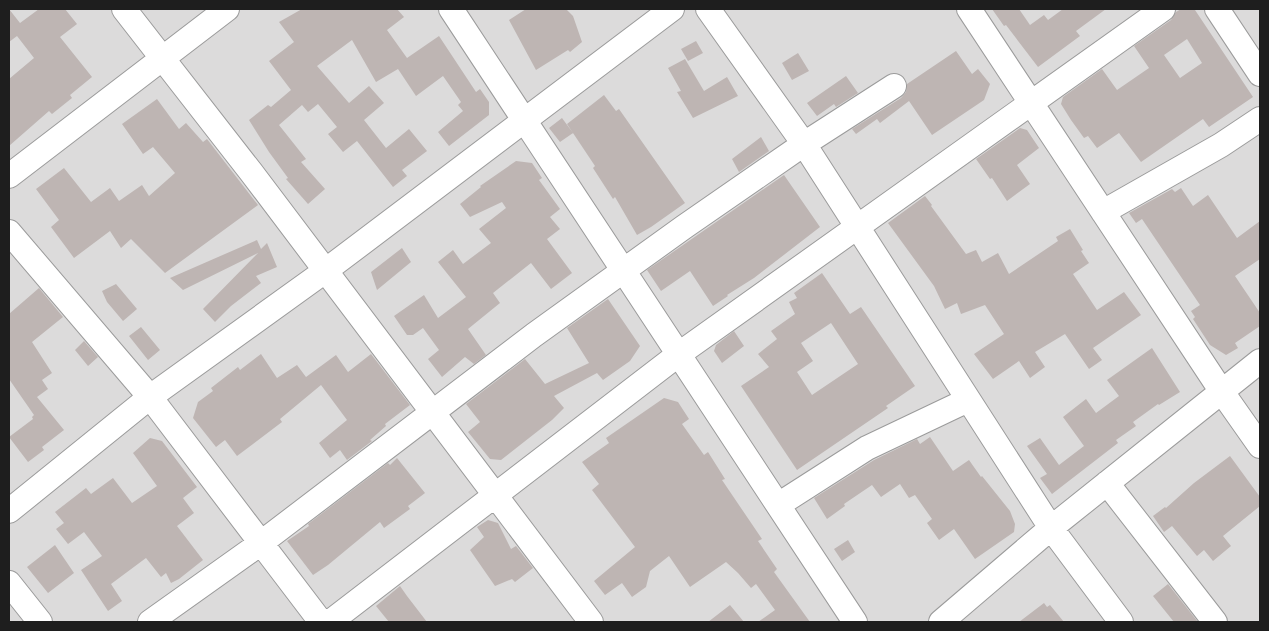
<svg xmlns="http://www.w3.org/2000/svg" width="1269" height="631" font-family="Rubik,sans-serif">
<style>
.residential{fill:#dcdbdb}
.building{fill:#beb5b3;fill-rule:evenodd}
.lines{fill:none;stroke-linecap:round;stroke-linejoin:round}
.minor-casing{stroke:#9b9b9b;stroke-width:26}
.minor{stroke:#fff;stroke-width:24}
</style>
<rect width="100%" height="100%" fill="#eeeae5"/>
<path class="residential" d="M9,9H1260V622H9Z"/>
<path class="building" d="M9,9L20,23L39,9H65L77,24L60,37L92,77L70,95L72,98L52,114L49,111L9,146V79L34,58L17,36L9,42Z
M302,9H397L404,17L387,30L407,58L439,36L476,92L480,89L489,102V115L449,146L438,132L463,111L458,105L461,102L443,76L416,96L398,69L376,82L352,40L317,66L349,103L369,86L384,103L364,120L386,148L409,129L427,151L402,170L407,176L393,187L357,141L343,152L328,134L337,127L318,104L308,112L302,105L279,125L306,159L301,162L325,189L308,204L286,179L288,178L269,152L249,120L268,105L271,107L291,90L269,61L294,42L279,22Z
M526,9H566L573,16L582,42L570,52L568,50L536,70L509,20Z
M992,9H1019L1030,25L1044,15L1048,20L1063,9H1106L1076,31L1080,36L1038,67L1006,25L1004,26Z
M1181,9L1195,10L1253,97L1209,127L1203,119L1141,162L1119,133L1097,148L1088,136L1084,138L1071,120L1061,104L1063,97L1102,69L1117,90L1149,68L1134,46L1171,20L1176,12ZM1187,39L1202,63L1180,78L1164,55Z
M696,41L703,53L688,61L681,49Z
M956,51L972,74L978,69L990,84L984,100L932,135L909,101L880,123L877,119L856,134L852,129L901,98L906,92L907,84Z
M798,53L809,71L792,80L782,63Z
M685,59L704,91L727,77L738,96L693,118L677,92L681,91L668,68Z
M846,76L858,93L836,107L834,104L817,116L807,103Z
M604,95L616,111L619,109L685,203L651,227L637,235L615,197L613,199L593,168L595,166L567,124Z
M157,99L179,129L186,123L203,142L207,139L258,205L165,273L131,239L121,248L110,231L74,258L51,227L59,220L36,189L64,168L91,202L110,188L119,201L142,185L149,196L175,173L153,147L143,154L122,124Z
M562,118L573,133L560,142L549,128Z
M1020,128L1027,130L1039,148L1017,165L1030,184L1007,201L992,178L990,179L976,159Z
M761,137L769,151L739,172L732,159Z
M516,161L532,163L542,178L539,180L560,209L550,217L560,229L547,239L572,273L551,289L531,263L493,293L500,303L468,329L486,355L474,364L465,357L442,377L428,359L439,350L423,328L413,335H407L394,316L424,295L438,318L466,297L438,262L453,250L463,264L491,243L479,229L506,208L502,202L470,217L460,204L481,187L480,186Z
M784,175L820,227L754,278L727,295L728,296L713,306L690,271L661,291L647,270Z
M1181,188L1193,206L1208,195L1237,238L1260,221V259L1235,276L1260,313V326L1235,343L1238,348L1226,355L1210,345L1193,319L1195,317L1191,311L1200,305L1142,219L1136,223L1129,213L1172,189L1175,192Z
M925,196L932,205L931,206L966,254L976,250L982,262L998,253L1009,274L1058,241L1056,237L1070,229L1083,250L1081,251L1089,263L1073,274L1097,310L1124,292L1141,315L1093,348L1102,360L1089,369L1065,334L1035,352L1045,367L1030,378L1019,361L993,379L974,354L1004,334L985,305L961,314L957,303L945,309L934,286L888,223Z
M257,240L261,249L267,243L277,267L256,276L261,283L231,306L215,322L203,309L258,253L183,290L170,278Z
M402,248L411,262L377,290L371,272Z
M822,273L850,314L861,307L915,386L886,406L888,408L797,470L741,386L769,367L758,354L777,339L771,331L795,314L789,302L797,298L794,293ZM831,323L858,364L812,395L797,372L813,361L801,343Z
M116,284L137,309L123,321L107,302L102,291Z
M39,288L63,317L32,342L52,373L42,380L48,389L37,397L64,430L42,447L44,450L28,462L9,437L33,419L32,417L34,415L9,379V314Z
M608,299L640,346L630,361L603,380L597,373L554,396L564,408L552,420L501,460L490,459L468,432L480,422L466,404L525,359L545,384L589,363L567,328Z
M141,327L160,350L148,360L129,336Z
M734,331L744,346L722,363L714,351L716,345Z
M84,341L98,357L88,366L75,350Z
M1152,348L1180,392L1159,405L1158,404L1133,422L1136,426L1116,440L1118,443L1052,494L1040,478L1047,474L1027,446L1040,438L1059,465L1084,446L1063,417L1086,399L1096,413L1119,396L1107,380Z
M261,354L277,378L297,365L306,377L336,355L348,372L371,354L410,405L385,424L386,426L370,440L372,441L347,460L340,450L330,458L319,443L347,420L321,385L280,419L282,422L237,456L225,440L216,447L193,418L198,402L213,391L211,388L238,367L240,370Z
M664,398L678,402L689,419L682,424L704,455L708,452L725,479L722,480L762,539L758,541L777,569L774,572L810,622H758L775,610L756,584L751,588L738,573L726,562L690,587L669,556L650,571L646,587L632,597L622,583L605,595L594,581L635,547L592,490L599,484L582,462L609,443L606,438Z
M930,437L953,471L969,460L981,477L982,476L1010,511L1015,524L1014,532L975,559L954,529L939,540L927,523L932,519L915,495L909,498L900,484L881,497L872,485L844,504L845,506L827,519L814,498L874,460L917,439L920,444Z
M150,438L162,441L197,487L183,498L194,513L177,526L203,560L179,579L171,583L166,573L161,577L146,558L111,584L122,601L108,611L81,570L102,556L84,532L68,544L56,529L64,523L55,512L86,488L91,494L113,478L132,503L157,486L133,453Z
M1230,456L1260,497V506L1223,536L1231,546L1213,561L1204,550L1197,556L1172,526L1164,532L1153,516L1165,507L1166,508L1194,483Z
M397,458L425,493L408,506L410,509L384,528L380,522L328,565L313,575L287,541L309,526L308,524L388,463L390,465Z
M488,520L498,523L511,549L516,546L533,568L515,582L512,579L495,586L470,550L484,537L477,527Z
M848,540L855,552L842,561L834,549Z
M55,545L74,573L48,593L27,567Z
M1168,584L1198,622H1174L1153,596Z
M400,586L407,596L427,622H389L376,606Z
M1044,603L1047,607L1050,605L1064,622H1019Z
M730,605L744,622H708Z"/>
<g class="lines">
<g class="minor-casing">
<path id="minor" d="M124,9L251,172L591,622
M451,9L855,622
M708,9L804,144L1051,528L1121,622
M969,9L1222,392L1260,446
M1217,9L1260,74
M9,176L227,9
M1103,212L1221,145L1260,119
M9,232L150,397L321,622
M1107,483L1215,622
M778,505L867,448L968,400
M9,511L150,397L325,271L672,9
M9,583L40,622
M150,622L261,543L534,335L684,227L804,144L894,86
M330,622L679,354L1163,9
M941,622L1051,528L1260,361"/>
</g>
<use href="#minor" class="minor"/>
</g>
<rect width="1269" height="631" fill="none" stroke="#1e1e1e" stroke-width="20"/>
</svg>
